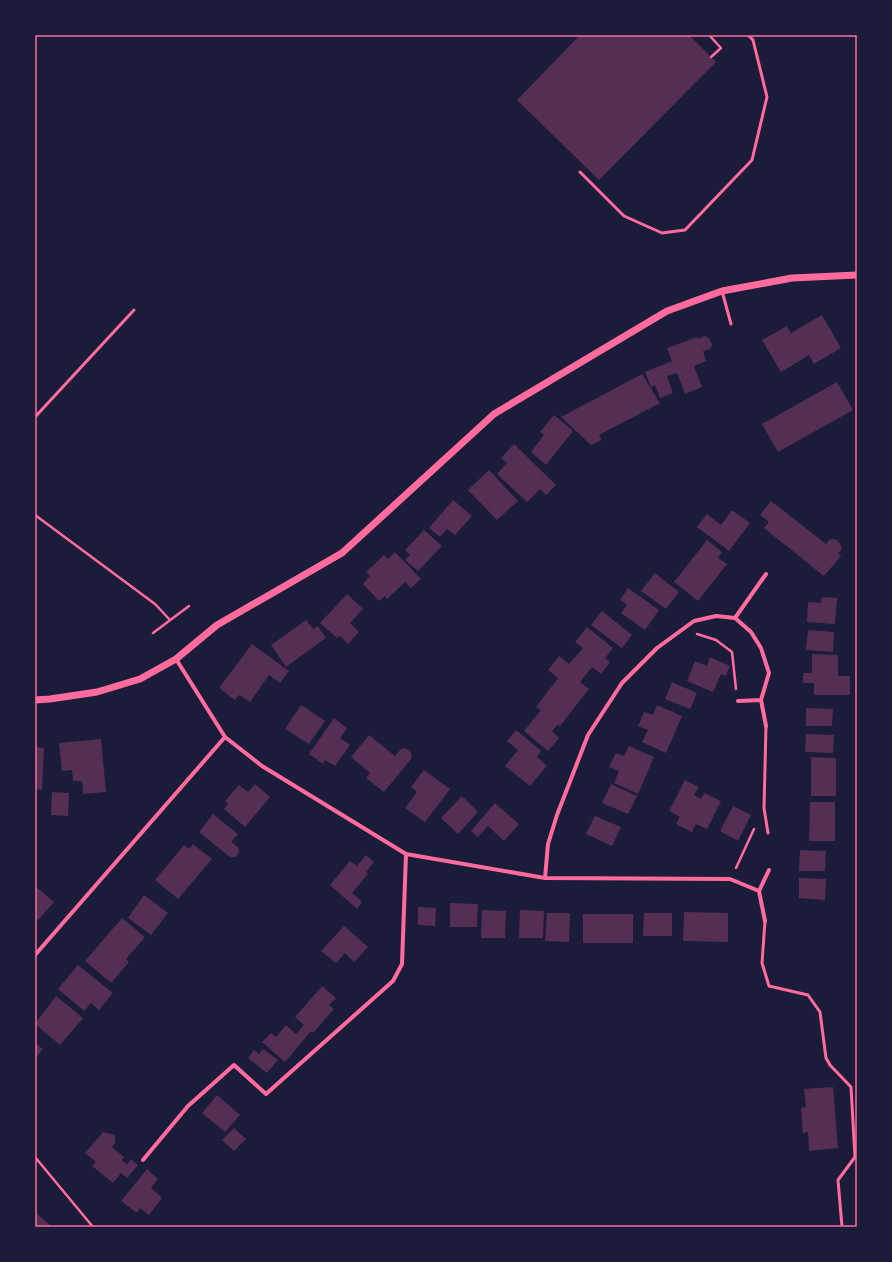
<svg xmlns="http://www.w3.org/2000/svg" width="892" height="1262" font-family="Roboto,sans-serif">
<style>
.building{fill:#542f53}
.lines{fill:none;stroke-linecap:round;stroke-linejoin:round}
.path{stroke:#ff6b9d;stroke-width:2.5}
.service{stroke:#ff6b9d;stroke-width:3}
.minor{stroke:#ff6b9d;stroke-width:4}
.tertiary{stroke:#ff6b9d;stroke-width:7}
.neatline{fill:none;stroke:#ff6b9d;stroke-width:1.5}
</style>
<rect width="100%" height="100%" fill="#1b1b3a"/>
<path class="building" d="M580,35H689L716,62L599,180L517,100Z
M822,315L841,348L814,364L809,355L781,372L762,340L787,326L791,333Z
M705,336L710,339L712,345L710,349L703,351L706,361L694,366L702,387L685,394L677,373L667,376L673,393L660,398L655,385L651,387L645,372L672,361L667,348L697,337V339Z
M642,374L660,403L599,435L602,440L591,445L561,417Z
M837,382L853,410L778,452L762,424Z
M554,415L573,431L546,465L531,452L544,435L540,432Z
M514,444L556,485L546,495L540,489L527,502L497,474L507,463L501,458Z
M489,470L518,501L497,520L468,490Z
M453,500L472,516L455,535L447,529L440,537L429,528Z
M771,501L826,544L829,540L835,539L840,543L842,549L838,553L841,556L824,576L764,528L769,522L760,515Z
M732,510L750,523L729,551L697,527L707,514L721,525Z
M424,530L442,546L418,571L405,560L410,555L405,550Z
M707,540L722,552L718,558L727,564L698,601L674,582Z
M395,552L421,579L411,588L405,582L387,599L385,596L379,601L363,584L370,576L366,572L384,555L388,559Z
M655,573L679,592L666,609L641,591Z
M628,588L659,610L645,630L621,613L627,605L620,600Z
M347,594L363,609L350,623L359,632L348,644L340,636L337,638L320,623Z
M822,597L837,598L835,624L807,622L808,602L821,603Z
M602,611L632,635L622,648L591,625Z
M306,620L313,629L318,626L326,638L286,667L271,645Z
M587,627L613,648L605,658L610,662L601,674L592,667L580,682L589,689L560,726L558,724L552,731L559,738L548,751L524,731L541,710L536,707L558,678L548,670L559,656L569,664L583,648L575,642Z
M808,630L834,632L833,652L806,650Z
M252,644L289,671L280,683L269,675L250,702L239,695L235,700L219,688Z
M812,654L838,655V676H850V695H814V683H803V673H812Z
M710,657L730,666L726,676L721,674L713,692L687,681L695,661L707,666Z
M672,682L697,693L690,709L665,699Z
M301,705L325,721L309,744L285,729Z
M657,705L682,716L666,753L642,742L648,730L638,726L644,712L653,715Z
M806,708L833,709L832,726H806Z
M334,718L347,728L340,738L350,745L335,766L325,760L323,764L309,754Z
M516,730L541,751L537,757L547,766L530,786L505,766L518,750L507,741Z
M806,734L834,735L833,753L805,752Z
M369,735L395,756L401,749L406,748L411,753L412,758L384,792L366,778L370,773L351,757Z
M101,739L106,792L83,794L82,781H73L72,770L62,771L59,743Z
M629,746L654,757L638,794L614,783L619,771L609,767L616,753L624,756Z
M35,747L44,748L42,790L35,789Z
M811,757L836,758V796H811Z
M424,770L450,789L425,822L405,808L417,792L411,787Z
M685,780L699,787L694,795L701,799L704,793L721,801L707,829L696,824L692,832L676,824L680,817L669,811Z
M255,784L270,797L245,827L224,809L228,804L225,801L239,785L248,792Z
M611,784L637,796L628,814L602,803Z
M52,792L69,793L68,816L51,815Z
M462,796L478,812L458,834L441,818Z
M810,802H835V841H809Z
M495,803L519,824L504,841L488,826L478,837L471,831Z
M733,806L751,815L738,841L720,831Z
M213,814L238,834L231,842L238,847L239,852L236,857H230L199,832Z
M595,816L621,827L612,846L586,834Z
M193,844L212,859L178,899L155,880L184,845L189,849Z
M800,850L826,851L825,871H799Z
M366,855L374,862L366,872L368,874L352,893L362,902L357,909L330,885L350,861L357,866Z
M799,878L826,879L825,900L799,898Z
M35,886L54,902L38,920L35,917Z
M144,895L168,913L151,935L128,918Z
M450,903L478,904L477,927H450Z
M418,907L436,908L435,926L418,925Z
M482,910L506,911L505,938H481Z
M520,910L544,911L543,938H519Z
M684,912L728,913V942L683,941Z
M547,913H570L569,942L545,941Z
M644,913H672V936H643Z
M583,914H633V943H583Z
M122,918L145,937L126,959L129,962L111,983L85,961Z
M344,926L368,947L354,962L345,953L336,963L321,951Z
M78,965L113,993L99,1010L91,1003L84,1011L58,989Z
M322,986L336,998L329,1005L334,1009L313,1033L311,1031L285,1062L262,1042L271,1033L276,1037L286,1025L296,1034L304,1025L295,1017Z
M56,996L83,1018L60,1045L35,1024Z
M35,1043L43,1049L35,1059Z
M263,1049L278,1060L267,1073L248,1058L254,1050L259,1054Z
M833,1087L838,1148L809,1151L808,1132L803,1133L801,1108L806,1107L804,1089Z
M217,1095L240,1115L225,1132L202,1113Z
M234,1128L246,1139L234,1151L222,1140Z
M103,1132L115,1135V1143L112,1147L124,1157L122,1160L127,1165L131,1159L138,1165L127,1178L121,1173L113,1183L92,1166L96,1162L85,1153Z
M147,1169L158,1179L151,1188L162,1198L149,1215L140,1208L137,1213L121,1201Z
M35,1212L52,1227H35Z"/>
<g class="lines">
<path class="path" d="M709,35L721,48L711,57
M35,515L155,604L170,620
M153,633L189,606
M697,634L716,640L732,652L736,689
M736,868L754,829
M35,1157L93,1227"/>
<path class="service" d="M580,172L624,216L662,233L685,230L752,160L767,97L753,40L748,35
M722,291L731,324
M35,417L134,310
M766,726L764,808L768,833
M765,921L762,963L769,986L808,995L820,1012L826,1058L830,1065L851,1087L855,1157L838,1180L842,1227"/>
<path class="minor" d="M735,618L766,574
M176,659L225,737L262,766L406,854L545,878L730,879L759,891L765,921
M738,701L761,700
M545,878L548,844L557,815L588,735L622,683L657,648L694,621L716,616L735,618L751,632L761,648L769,673L761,700L766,726
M759,891L769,870
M35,955L225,737
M143,1160L188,1106L234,1065L266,1094L393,981L402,964L406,854"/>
<path class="tertiary" d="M35,700L50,699L97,692L140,679L176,659L217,625L342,553L494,414L667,311L722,291L792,278L857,275"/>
</g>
<rect width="892" height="1262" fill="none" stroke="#1b1b3a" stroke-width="72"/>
<rect x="36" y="36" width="820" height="1190" class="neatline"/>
</svg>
